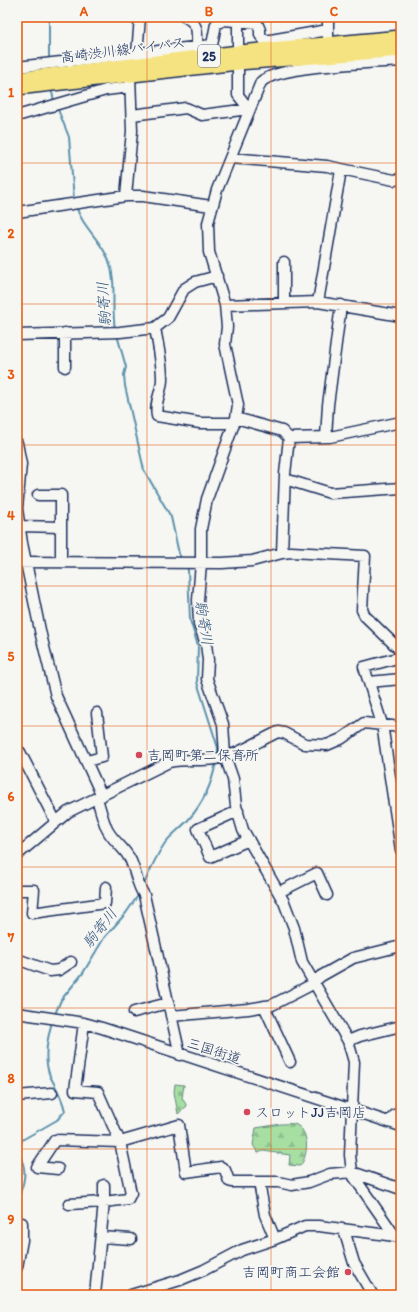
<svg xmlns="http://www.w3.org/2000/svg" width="418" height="1312" font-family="Itim,'Klee One',sans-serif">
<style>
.forest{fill:url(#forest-firs);stroke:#618780}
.cemetery{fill:url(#cemetery-stones);stroke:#618780}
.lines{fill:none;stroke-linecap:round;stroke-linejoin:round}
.stream{stroke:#5b92ad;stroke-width:2}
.minor-casing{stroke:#1b2f5e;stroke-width:13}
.major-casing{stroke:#1b2f5e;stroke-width:16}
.minor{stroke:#f6f6f2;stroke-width:10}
.major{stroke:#f5e382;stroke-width:13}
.grid{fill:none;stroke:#e8590c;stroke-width:1;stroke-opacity:0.55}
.poi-dot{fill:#d1495b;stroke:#f6f6f2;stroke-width:1.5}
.labels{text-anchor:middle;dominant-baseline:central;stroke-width:3.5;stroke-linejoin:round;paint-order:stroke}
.shield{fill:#f6f6f2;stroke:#5d6b8a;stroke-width:1}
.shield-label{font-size:13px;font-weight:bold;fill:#1b2f5e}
.street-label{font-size:14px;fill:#1b2f5e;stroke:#f6f6f2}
.poi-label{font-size:14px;fill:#1b2f5e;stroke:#f6f6f2;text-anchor:start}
.water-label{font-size:15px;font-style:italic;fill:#36587f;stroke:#f6f6f2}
.neatline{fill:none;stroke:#e8590c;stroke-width:1.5}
.grid-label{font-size:13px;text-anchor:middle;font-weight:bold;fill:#e8590c}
</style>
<defs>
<pattern id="forest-firs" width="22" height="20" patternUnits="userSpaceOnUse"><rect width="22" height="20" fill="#a7dfa3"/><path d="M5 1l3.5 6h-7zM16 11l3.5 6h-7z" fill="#8fc08f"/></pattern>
<pattern id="cemetery-stones" width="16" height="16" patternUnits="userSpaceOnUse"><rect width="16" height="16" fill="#a7dfa3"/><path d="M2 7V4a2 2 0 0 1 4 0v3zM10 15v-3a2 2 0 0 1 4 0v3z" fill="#8fc08f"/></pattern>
</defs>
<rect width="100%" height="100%" fill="#f6f6f2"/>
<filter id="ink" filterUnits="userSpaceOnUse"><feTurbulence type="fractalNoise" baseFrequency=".025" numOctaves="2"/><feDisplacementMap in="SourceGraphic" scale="8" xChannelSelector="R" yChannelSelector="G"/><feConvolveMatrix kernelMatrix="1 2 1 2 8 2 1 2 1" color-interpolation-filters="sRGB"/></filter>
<g filter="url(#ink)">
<path class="forest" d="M281,1124C285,1124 290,1123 294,1124C310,1129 309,1155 300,1166L289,1165L290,1155L263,1151L258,1153L253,1145L256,1128Z"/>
<path class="cemetery" d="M175,1084L184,1085L182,1098L187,1106L178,1114L174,1092Z"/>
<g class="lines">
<path class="stream" d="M49,60V17
M51,88L54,101
M57,107L69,137L74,200
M76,206C82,227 102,241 109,261C117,283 111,306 115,329
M117,335L126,367L124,375L125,386L144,470L171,517L179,554L182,560
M186,567L188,570L190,620L198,646L197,682L218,748L217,755
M143,887C149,872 156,856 165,843C172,834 182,827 189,819C204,802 212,784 216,762
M55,1014L61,1000L83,973L104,938L126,913L139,894
M17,1201C24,1184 29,1170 18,1153L22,1140L57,1120L65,1111C62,1097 56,1088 50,1076C43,1059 47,1039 52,1022"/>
<g class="minor-casing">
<path id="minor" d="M185,17C199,24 197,32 197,46
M238,17V95L249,109
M328,30V17
M137,54L140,17
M401,61C372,63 279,65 261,82L217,190L208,223L209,252L225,305L227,327L225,344L238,405L236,418L207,499L201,529V563L198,600L199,624L206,644L208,660L207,679L223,724L225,756L233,779L236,806L243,830L284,902L294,928L302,962L348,1041L354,1062L350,1155L352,1172L354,1177L395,1236L401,1235
M17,67L212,45L216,24L224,20L257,23L260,30V35L265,41L328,30V43
M132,115L186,108L202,115L249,109
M17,116L106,90L130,87
M230,158L327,166L394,180L401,179
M126,196L132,131L130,76
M17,212L126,196H143L211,206
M284,262V303
M318,302L341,170
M225,305L318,302L401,316
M155,328C158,345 162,362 162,379C162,392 154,402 157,416L200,423H234
M17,335L120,332L155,328L168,318L184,289L195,282L217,276
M65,367V333
M236,418L282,431L289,438
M326,437L328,405L341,305
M17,443L21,464L17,509L22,543L41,635L56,696L102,796
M285,479L330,493L401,488
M38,495H61V562
M19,526L61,527
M282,553L285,474L289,438L330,437L401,422
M17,562L222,563L252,561L282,553L291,552L365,556L362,610L365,616L401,651
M401,657L364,667L382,724L401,850
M369,682L401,679
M17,752H20L56,822
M87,761L102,757L97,713
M97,799C100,807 104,825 108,831C114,842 125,848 131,861C136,873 137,885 144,895L180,1055
M238,811L198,829L210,857L249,840
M17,855L68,812L169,762C185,759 200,761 215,759C237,756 258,741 278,732L284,733L305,744L327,745L341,739L364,723L401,727
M17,890H34L32,913L105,903L106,887
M279,892L317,873L327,895
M17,959L50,971L59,970L71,962
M264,1006L290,1062
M134,1012L168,1003
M17,1013L84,1023L102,1028L401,1126
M171,1016L248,1009L272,1005L309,986L321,976L353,958L401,946
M84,1023L75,1090L98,1092L120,1142L131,1193L128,1199L104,1202L95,1295
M348,1041L360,1036L401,1026
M17,1096L52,1093
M388,1122L395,1115L401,1112
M58,1169L37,1167L55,1140L120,1142L179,1125L186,1172L221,1167L225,1170L229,1181L232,1182H278L292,1185L309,1182L330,1174L352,1172L401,1189
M259,1182L265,1215L275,1239
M69,1204L104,1202V1185
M17,1224L22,1223V1240L17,1267
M344,1230L354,1263L372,1294L368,1295
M101,1237L131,1239
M131,1295L180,1280L204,1270L242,1250L275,1239L305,1226H319L395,1236"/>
</g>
<g class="major-casing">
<path id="major" d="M17,79L239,52L401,37
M17,88L238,63L401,50"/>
</g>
<use href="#minor" class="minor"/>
<use href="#major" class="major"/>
</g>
</g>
<path class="grid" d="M147,17V1295M271,17V1295M17,163H401M17,304H401M17,445H401M17,586H401M17,726H401M17,867H401M17,1008H401M17,1149H401"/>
<g class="poi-dot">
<circle cx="139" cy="755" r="4"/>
<circle cx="247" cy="1112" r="4"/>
<circle cx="348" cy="1272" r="4"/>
</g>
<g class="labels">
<rect class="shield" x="198" y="45" width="22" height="22" rx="3"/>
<g class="shield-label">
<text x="209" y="56">25</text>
</g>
<g class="street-label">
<text transform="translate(123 50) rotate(-7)">高崎渋川線バイパス</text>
<text transform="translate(214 1051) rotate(18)">三国街道</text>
</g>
<g class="poi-label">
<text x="147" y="755">吉岡町第二保育所</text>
<text x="255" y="1112">スロットJJ吉岡店</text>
<text x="340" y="1272" text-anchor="end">吉岡町商工会館</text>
</g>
<g class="water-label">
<text transform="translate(104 304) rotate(-94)">駒寄川</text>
<text transform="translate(204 623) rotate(81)">駒寄川</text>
<text transform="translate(100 928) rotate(-52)">駒寄川</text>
</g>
</g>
<rect width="418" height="1312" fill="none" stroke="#f6f6f2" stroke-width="44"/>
<rect x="22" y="22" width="374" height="1268" class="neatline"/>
<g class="grid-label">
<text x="84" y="16">A</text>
<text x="209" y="16">B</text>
<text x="334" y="16">C</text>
<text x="11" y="97">1</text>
<text x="11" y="238">2</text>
<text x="11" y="379">3</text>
<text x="11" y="520">4</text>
<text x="11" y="661">5</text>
<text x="11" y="801">6</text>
<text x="11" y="942">7</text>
<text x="11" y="1083">8</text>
<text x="11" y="1224">9</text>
</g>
</svg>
